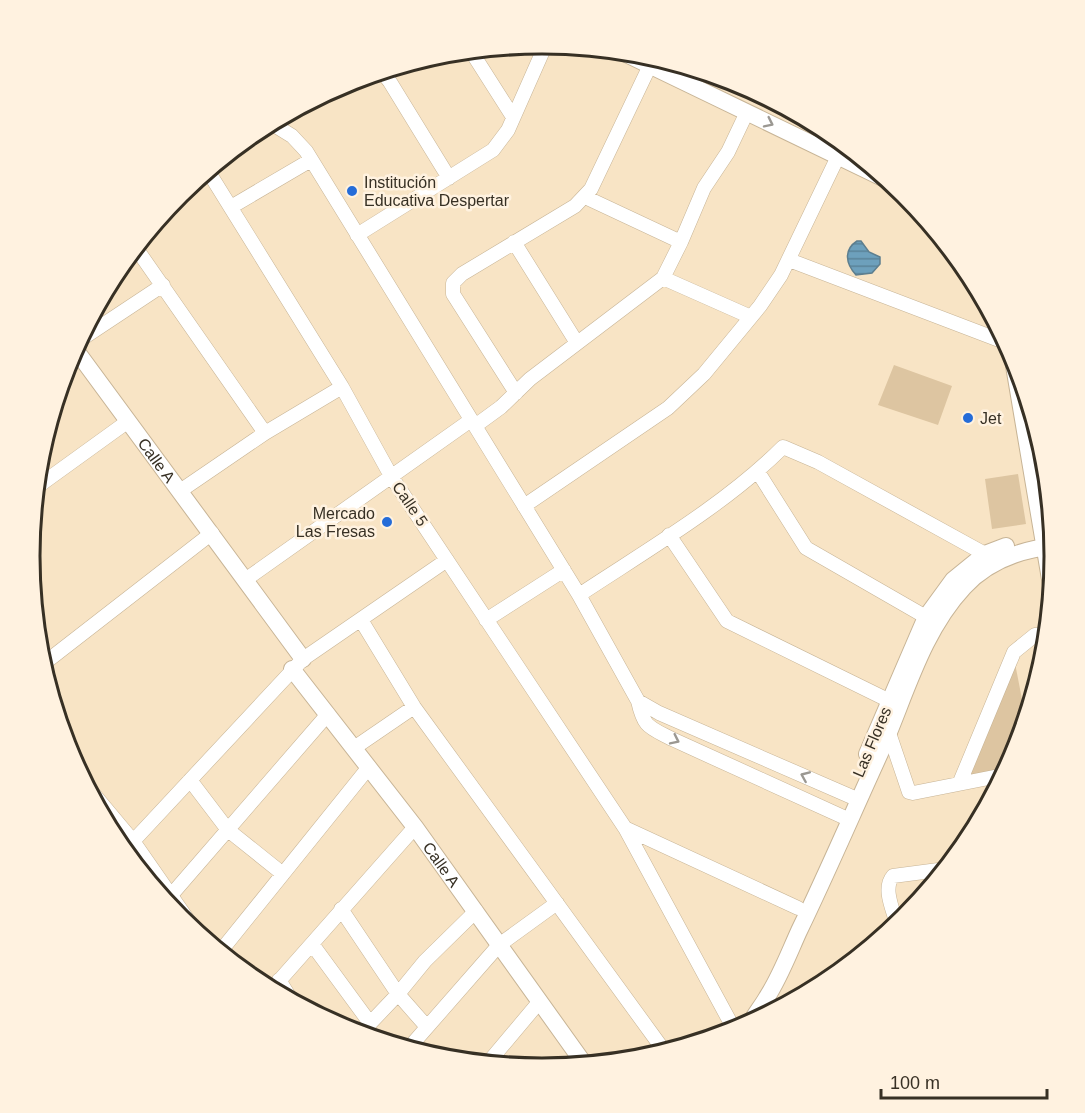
<svg xmlns="http://www.w3.org/2000/svg" width="1085" height="1113" font-family="Helvetica,sans-serif">
<style>
.park{fill:#ddc5a1}
.water{fill:url(#water-rules);stroke:#5d7e8e;stroke-width:1.5}
.lines{fill:none;stroke-linecap:round;stroke-linejoin:round}
.minor-casing{stroke:#c7b496;stroke-width:15}
.tertiary-casing{stroke:#c7b496;stroke-width:18}
.minor{stroke:#fff;stroke-width:14}
.tertiary{stroke:#fff;stroke-width:16}
.oneway{stroke:#9b9892}
.poi-dot{fill:#256cd8;stroke:#fff2e0;stroke-width:2}
.labels{text-anchor:middle;dominant-baseline:central;stroke-width:5;stroke-linejoin:round;paint-order:stroke}
.poi-label{font-size:16px;fill:#373024;stroke:#fff2e0;text-anchor:start}
.street-label{font-size:16px;fill:#373024;stroke:#fff2e0}
.rim{fill:none;stroke:#373024;stroke-width:3}
</style>
<defs>
<pattern id="water-rules" width="6" height="5" patternUnits="userSpaceOnUse" patternTransform="scale(1.5)"><rect width="6" height="5" fill="#6da0bc"/><path d="M0 2.5h6" fill="none" stroke="#5a8399"/></pattern>
</defs>
<rect width="100%" height="100%" fill="#f8e4c5"/>
<path class="park" d="M894,365L952,386L938,425L878,405Z
M1018,474L1026,524L992,529L985,479Z
M1014,658L1026,720L1016,753L1006,772L965,778Z"/>
<path class="water" d="M857,241H861L869,252L880,257V264L872,273L856,275C846,264 843,250 857,241Z"/>
<g class="lines">
<g class="minor-casing">
<path id="minor" d="M471,51L513,117
M382,72L390,82L449,178
M271,123L292,136L306,151L579,595L638,701C644,728 649,727 672,739L850,820
M208,171L342,387L391,476L625,828L735,1031
M585,197L681,242
M231,207L311,160
M357,235L493,150L508,130L546,44
M514,242L577,343
M136,248L265,433
M789,260L1007,343
M663,278L681,242L704,188L728,152L747,112
M80,340L163,285
M516,393L453,294V283L462,274L575,206L591,189L654,57
M475,426L501,407L530,379L663,278L751,317
M758,472L806,548L926,617
M37,487L127,422
M180,491L265,433L342,387
M524,506L668,408L704,374L760,306L781,275L844,144
M669,535L727,621L898,705
M245,580L471,420
M579,595C647,550 726,504 783,447L818,462L985,554L991,561
M361,620L414,707L665,1052
M486,620L564,570
M42,665L212,533
M638,701L659,713L859,800
M889,733L909,792L913,793L1004,775
M354,748L414,707
M190,780L228,830L283,874
M960,782L1014,652L1035,635L1047,634
M92,792L133,841L197,933
M625,828L798,908
M124,851L303,659L447,560
M166,901L328,714
M341,909L398,994L427,1027
M897,925C894,911 882,889 893,876L946,869
M312,944L370,1023
M220,952L369,767
M279,980L292,1001
M271,990L415,827
M360,1034L398,994L425,961L476,911
M408,1049L499,945L557,903
M487,1064L540,1001"/>
</g>
<g class="tertiary-casing">
<g id="tertiary">
<path d="M622,52L889,181"/>
<path id="s1" d="M75,349L303,659"/>
<path d="M1012,354L1052,591"/>
<path id="s2" d="M292,669L415,827L585,1065"/>
<path d="M867,754L926,617L953,580L985,554L1006,546"/>
<path d="M750,1024C755,1014 762,1006 767,997C780,977 789,953 799,931C828,871 854,810 882,749C906,694 922,632 964,587C987,562 1019,550 1053,546"/>
</g>
</g>
<use href="#minor" class="minor"/>
<use href="#tertiary" class="tertiary"/>
</g>
<defs><path id="oneway-chevron" d="M-2-3.5L2.5 0L-2 3.5" fill="none" stroke-width="1.6" stroke-linecap="round" stroke-linejoin="round" transform="scale(1.5)"/></defs>
<g class="oneway">
<use href="#oneway-chevron" transform="translate(769 123) rotate(26)"/>
<use href="#oneway-chevron" transform="translate(675 740) rotate(26)"/>
<use href="#oneway-chevron" transform="translate(805 776) rotate(-157)"/>
</g>
<g class="poi-dot">
<circle cx="352" cy="191" r="6"/>
<circle cx="968" cy="418" r="6"/>
<circle cx="387" cy="522" r="6"/>
</g>
<g class="labels">
<g class="poi-label">
<text x="364" y="182">Institución<tspan x="364" dy="18">Educativa Despertar</tspan></text>
<text x="980" y="418">Jet</text>
<text x="375" y="513" text-anchor="end">Mercado<tspan x="375" dy="18">Las Fresas</tspan></text>
</g>
<g class="street-label">
<text stroke="none"><textPath href="#s1" startOffset="138">Calle A</textPath></text>
<text transform="translate(410 504) rotate(56)">Calle 5</text>
<text transform="translate(872 742) rotate(-67)">Las Flores</text>
<text stroke="none"><textPath href="#s2" startOffset="246">Calle A</textPath></text>
</g>
</g>
<path d="M0 0H1085V1113H0ZM40 556a502 502 0 1 1 1004 0a502 502 0 1 1-1004 0Z" fill="#fff2e0" fill-rule="evenodd"/>
<path class="rim" d="M40 556a502 502 0 1 1 1004 0a502 502 0 1 1-1004 0Z"/>
<path d="M881 1089v9h166v-9" fill="none" stroke="#373024" stroke-width="3"/>
<text x="890" y="1089" font-size="18" fill="#373024" stroke="#fff2e0" stroke-width="4.5" paint-order="stroke">100 m</text>
</svg>
